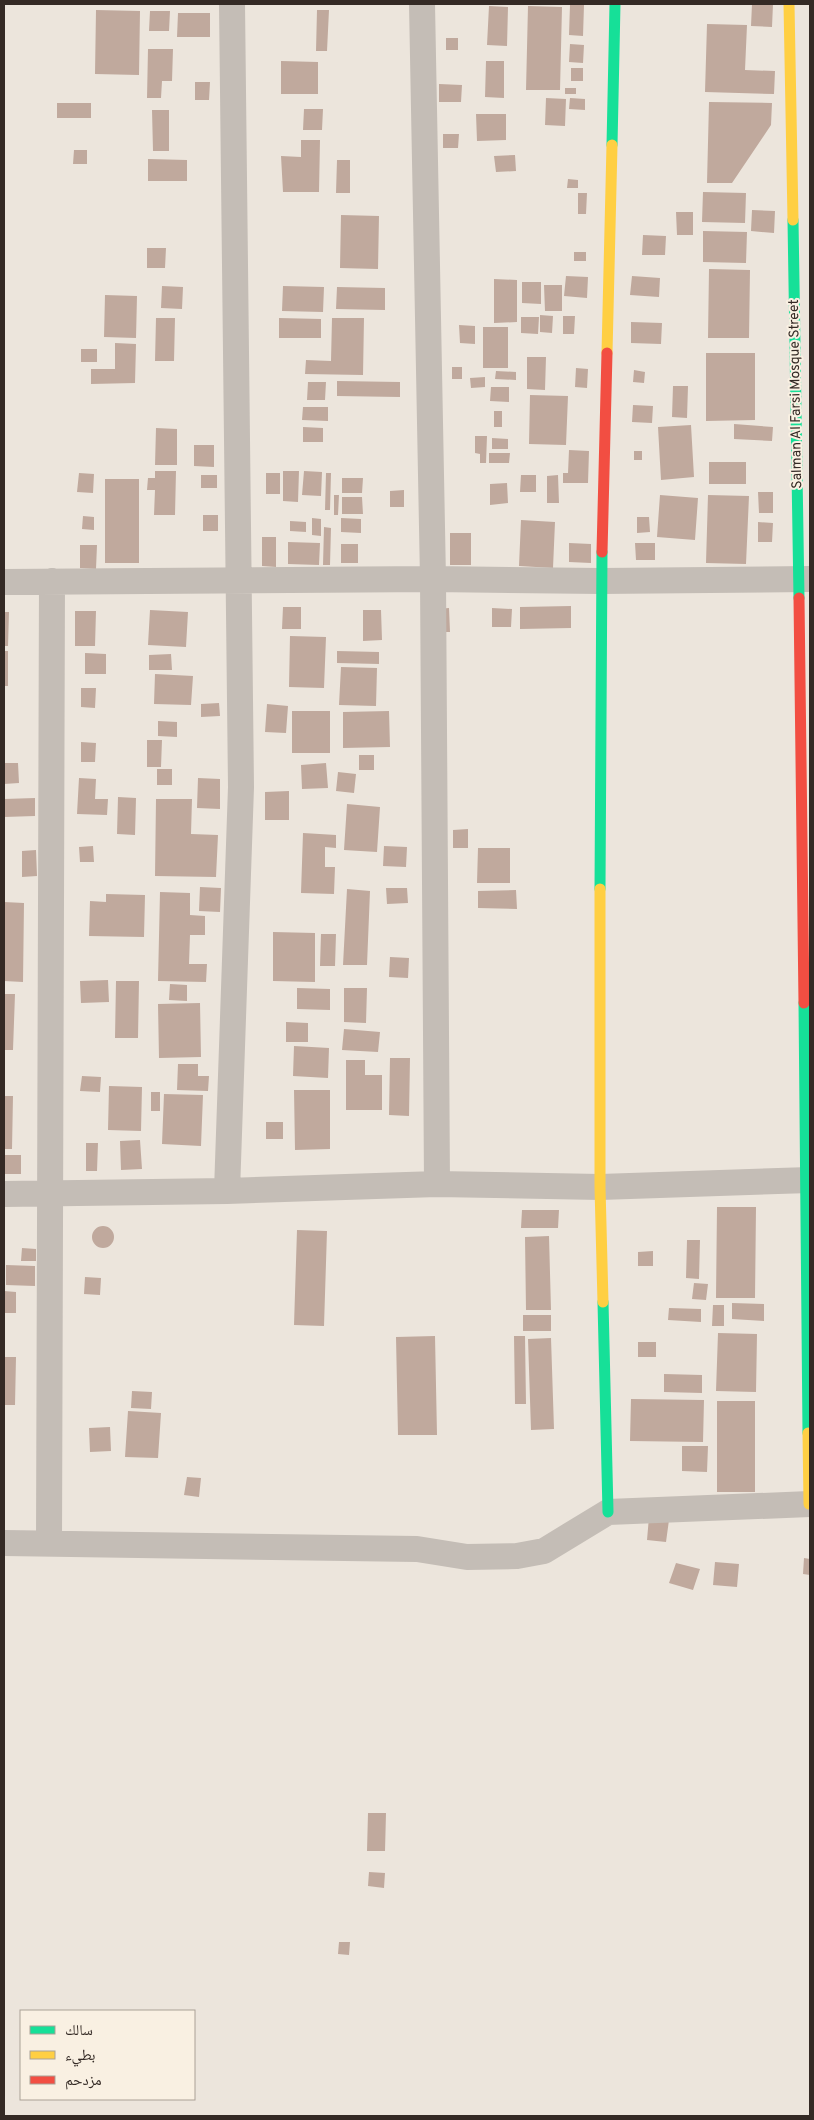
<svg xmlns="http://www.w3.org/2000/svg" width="814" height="2120" font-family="Overpass,'Noto Naskh Arabic',sans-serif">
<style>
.building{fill:#c0a99d}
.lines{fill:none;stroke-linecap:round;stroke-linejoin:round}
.street{stroke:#c4bdb6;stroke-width:26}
.fast{stroke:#16e098;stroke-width:11}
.slow{stroke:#ffcf43;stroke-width:11}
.jam{stroke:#f24e42;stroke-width:11}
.labels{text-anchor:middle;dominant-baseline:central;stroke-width:4;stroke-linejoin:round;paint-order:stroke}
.street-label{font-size:14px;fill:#342a25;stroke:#f9f0e2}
</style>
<rect width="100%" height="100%" fill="#ece5dc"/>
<path class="building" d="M752,4H773L772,27L751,26Z
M570,5H584L583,36L569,35Z
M489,6L508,7L507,46L487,45Z
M528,6L562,7L560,90H526Z
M96,10L140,11L139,75L95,74Z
M317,10H329L327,51H316Z
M150,11H170L169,31H149Z
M178,13H210V37H177Z
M707,24L747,25L745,70L775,71L774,94L705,92Z
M446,38H458V50H446Z
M570,44L584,45L583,63L569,62Z
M148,49H173L172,81H162L161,98H147Z
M281,61L318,62V94H281Z
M486,61H504V98L485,97Z
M571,68H583V81H571Z
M195,82H210L209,100H195Z
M439,84L462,85L461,102H439Z
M565,88H576V94H565Z
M546,98L566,99L565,126L545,125Z
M570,98L585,99V110L569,109Z
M709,102L772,103L771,125L732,183H707Z
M57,103H91V118H57Z
M304,109H323L322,130H303Z
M152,110H169V151H153Z
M476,114H506V140L477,141Z
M443,134H459L458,148H443Z
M301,140H320L319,192H283L281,156L301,157Z
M74,150H87V164H73Z
M515,155L516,171L496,172L494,156Z
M148,159L187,160V181H148Z
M337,160H350V193H336Z
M568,179L578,180V188H567Z
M703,192L746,193L745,223L702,222Z
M578,193H587L586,214H578Z
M752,210L775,211L774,233L751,231Z
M676,212H693V235H677Z
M341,215L379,216L378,269L340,268Z
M703,231L747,232L746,263L703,262Z
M643,235L666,236L665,255H642Z
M147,248H166L165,268H147Z
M574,252H586V261H574Z
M709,269L750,270L749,338H708Z
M566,276L588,277L587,298L564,296Z
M632,276L660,278L659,297L630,295Z
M494,279L517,280V322L494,323Z
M522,282H541V304L522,303Z
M544,285H562V311H545Z
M162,286L183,287L182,309L161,308Z
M283,286L324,287L323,312L282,311Z
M337,287L385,288V310L336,309Z
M105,295L137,296L136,338L104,337Z
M540,315L553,316L552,333L540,332Z
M563,316H575L574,334H563Z
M521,317H539L538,334L521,333Z
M156,318H175L174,361H155Z
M279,318L321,319V338H279Z
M332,318H364L363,375L305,374L306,360L331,361Z
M631,322L662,323L661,344L631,343Z
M459,325L475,326V344L460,343Z
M483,327H508V368H483Z
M115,343L136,344L135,383L91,384V369H115Z
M81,349H97V362H81Z
M706,353H755V420L706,421Z
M527,357H546L545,390L527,389Z
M452,367H462V379H452Z
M576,368L588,369L587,388L575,387Z
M634,370L645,372L644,383L633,382Z
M496,371L516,372V380L495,379Z
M485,377V387L471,388L470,378Z
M337,381L400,382V397L337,396Z
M308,382H326L325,400H307Z
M673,386H688L687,418L672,417Z
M491,387H509V402L490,401Z
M530,395L568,396L566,445L529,444Z
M633,405L653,406L652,423L632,422Z
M303,407H328V421L302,420Z
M494,411H502V427H494Z
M734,424L773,427L772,441L734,439Z
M691,425L694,477L661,480L658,427Z
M303,427L323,428V442H303Z
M156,428L177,429V465H155Z
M475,436H487L486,463H480V454L475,453Z
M492,438L508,439V449H492Z
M194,445H214V467L194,466Z
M569,450L589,451L588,483H563V473H568Z
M634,451H642V460H634Z
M489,453H510L509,463H489Z
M709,462H746V484H709Z
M155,471H176L175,515H154L155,490H147L148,478H155Z
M283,471H299L298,502L283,501Z
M304,471L322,472L321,496L302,495Z
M79,473L94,474L93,493L77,492Z
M266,473H280V494H266Z
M326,473H331L330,510H325Z
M201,475H217V488H201Z
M521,475H536V492H520Z
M558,475L559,503H547V476Z
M342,478H363L362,493H342Z
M105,479H139V563H105Z
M507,483L508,503L490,505V484Z
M404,490V507H390V491Z
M758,492H773V513H759Z
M334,495H339L338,515H334Z
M660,495L698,498L695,540L657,537Z
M708,495L749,496L746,564L706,563Z
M342,497H362L363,514H342Z
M203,515H218V531H203Z
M83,516L94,517V530L82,529Z
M637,517H649L650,532L637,533Z
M312,518L321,519V536L312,535Z
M341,518L361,519V533L341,532Z
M521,520L555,522L553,568L519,566Z
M290,521L306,522V532L290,531Z
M758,522L773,523L772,542H758Z
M324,527L331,528L330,565H323Z
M450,533H471V565H450Z
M262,537H276V567L262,566Z
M288,542L320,543L319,565L288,564Z
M569,543L591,544V563L569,562Z
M635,543H655V560H636Z
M341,544H358V563H341Z
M80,545H97L96,569L80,568Z
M571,606V628L520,629V607Z
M283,607H301V629H282Z
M449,608L450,632H439L437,609Z
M492,608L512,609L511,627H492Z
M150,610L188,612L186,647L148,645Z
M363,610H381L382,640L363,641Z
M75,611H96L95,646H75Z
M4,612H9L8,646H4Z
M290,636L326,637L324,688L289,687Z
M4,651H8V686H4Z
M337,651L379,652V664L337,663Z
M85,653L106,654V674H85Z
M171,654L172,670H149V655Z
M341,667L377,668L376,706L339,705Z
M155,674L193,676L191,705L154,704Z
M81,688H96L95,708L81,707Z
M219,703L220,716L201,717V704Z
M267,704L288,706L286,733L265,732Z
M292,711H330V753H292Z
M389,711L390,747L343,748V712Z
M158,721L177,722V737L158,736Z
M147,740H162L161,767H147Z
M81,742L96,743L95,762H81Z
M359,755H374V770H359Z
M4,763H18L19,783L4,784Z
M326,763L328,788L302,789L301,765Z
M157,769H172V785H157Z
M338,772L356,774L354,793L336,791Z
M79,778L96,779L95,799H108L107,815L77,814Z
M198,778L220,779V809L197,808Z
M289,791V820H265V792Z
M118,797L136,798L135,835L117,834Z
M35,798V816L4,817V799Z
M156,799H192L191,834L218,835L216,877L155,876Z
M347,804L380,807L377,852L344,850Z
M468,829V848H453V830Z
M303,833L336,835V848L325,847V867H335L334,894L301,893Z
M93,846L94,862H80L79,847Z
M384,846L407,847L406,867L383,866Z
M478,848H510V883H477Z
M36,850L37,876L22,877V851Z
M200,887L221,888L220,912L199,911Z
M386,888H407L408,903L387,904Z
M347,889L370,891L367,965H343Z
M516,890L517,909L478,908V891Z
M160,892L190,893V915L205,916V935H190L189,964H207L206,982L158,981Z
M106,894L145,895L144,937L89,936L90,901L106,902Z
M4,902L24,903L23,982L4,981Z
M273,932L315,933V982L273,981Z
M321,934H336L335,966H320Z
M390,957L409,958L408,978L389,977Z
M108,980L109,1002L81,1003L80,981Z
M116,981H139L138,1038H115Z
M170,984L187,985V1001L169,1000Z
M297,988L330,989V1010L297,1009Z
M344,988H367L366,1023L344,1022Z
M4,994H15L13,1050H4Z
M200,1003L201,1057L159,1058L158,1004Z
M286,1022L308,1023V1042H286Z
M344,1029L380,1032L378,1052L342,1050Z
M294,1046L329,1048L328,1078L293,1076Z
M390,1058H410L409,1116L389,1115Z
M346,1060H365V1075H382V1110H346Z
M178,1064H198V1076H209L208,1091L177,1090Z
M82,1076L101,1077L100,1092L80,1091Z
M109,1086L142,1087L141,1131L108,1130Z
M294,1090H330V1149L295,1150Z
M151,1092H160V1111H151Z
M164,1094L203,1095L201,1146L162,1144Z
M4,1096H13L12,1149H4Z
M266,1122H283V1139H266Z
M140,1140L142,1169L121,1170L120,1141Z
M86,1143H98L97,1171H86Z
M4,1155H21V1174H4Z
M717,1207H756L755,1298H716Z
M522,1210H559L558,1228H521Z
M92 1237a11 11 0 1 1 22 0a11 11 0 1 1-22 0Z
M297,1230L327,1231L324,1326L294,1325Z
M549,1236L551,1310H526L525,1237Z
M687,1240H700L699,1279L686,1278Z
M22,1248L36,1249V1261H21Z
M653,1251V1266H638V1252Z
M6,1265L35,1266V1286L6,1285Z
M85,1277L101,1278L100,1295L84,1294Z
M694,1283L708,1284L706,1300L692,1299Z
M4,1291L16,1292V1313H4Z
M732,1303L764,1304V1321L732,1319Z
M713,1305H724V1326H712Z
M669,1308L701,1309V1322L668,1320Z
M523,1315H551V1331H523Z
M718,1333L757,1334L756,1392L716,1391Z
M435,1336L437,1435H398L396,1337Z
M514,1336H525L526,1404H515Z
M551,1338L554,1429L531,1430L528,1339Z
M638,1342H656V1357H638Z
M4,1357H16L15,1405H4Z
M664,1374L702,1375V1393L664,1392Z
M132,1391L152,1392L151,1409L131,1408Z
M631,1399L704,1400L703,1442L630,1441Z
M717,1401H755V1492H717Z
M128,1411L161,1413L158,1458L125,1457Z
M110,1427L111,1451L90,1452L89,1428Z
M682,1446H708L707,1472L682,1471Z
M187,1477L201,1478L199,1497L184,1495Z
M649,1517L669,1520L666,1542L647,1540Z
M804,1558L810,1559V1575L803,1574Z
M715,1562L739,1564L737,1587L713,1585Z
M676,1563L700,1569L693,1590L669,1583Z
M368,1813H386L385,1851H367Z
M369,1872L385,1873L384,1888L368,1886Z
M339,1942H350L349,1955L338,1954Z"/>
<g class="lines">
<path class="street" d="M422,4L433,579L437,1184
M4,582L433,579L601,581L810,579
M227,1191L241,787L232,4
M4,1194L227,1191L437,1184L600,1187L810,1180
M4,1543L417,1549L467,1557L517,1556L544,1551L608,1512L810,1504
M49,1543L52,581"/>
<path class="fast" d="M612,145L615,4
M793,220L799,598
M600,889L602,552
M804,1003L808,1433
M603,1302L608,1512"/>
<path class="slow" d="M789,4L793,220
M607,353L612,145
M600,889V1187L603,1302
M808,1433L809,1504"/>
<path class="jam" d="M602,552L607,353
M799,598L804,1003"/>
</g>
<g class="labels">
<g class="street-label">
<text transform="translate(796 394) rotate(-91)">Salman Al Farsi Mosque Street</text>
</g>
</g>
<rect width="814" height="2120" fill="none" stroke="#342a25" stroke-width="10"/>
<rect x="20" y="2010" width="175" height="90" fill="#f9f0e2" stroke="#aaa196"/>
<rect x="30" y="2026" width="25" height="8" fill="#16e098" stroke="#aaa196"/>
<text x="65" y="2035" font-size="15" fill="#342a25">سالك</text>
<rect x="30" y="2051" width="25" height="8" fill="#ffcf43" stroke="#aaa196"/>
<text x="65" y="2060" font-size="15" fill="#342a25">بطيء</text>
<rect x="30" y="2076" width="25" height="8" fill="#f24e42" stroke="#aaa196"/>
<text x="65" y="2085" font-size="15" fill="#342a25">مزدحم</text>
</svg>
